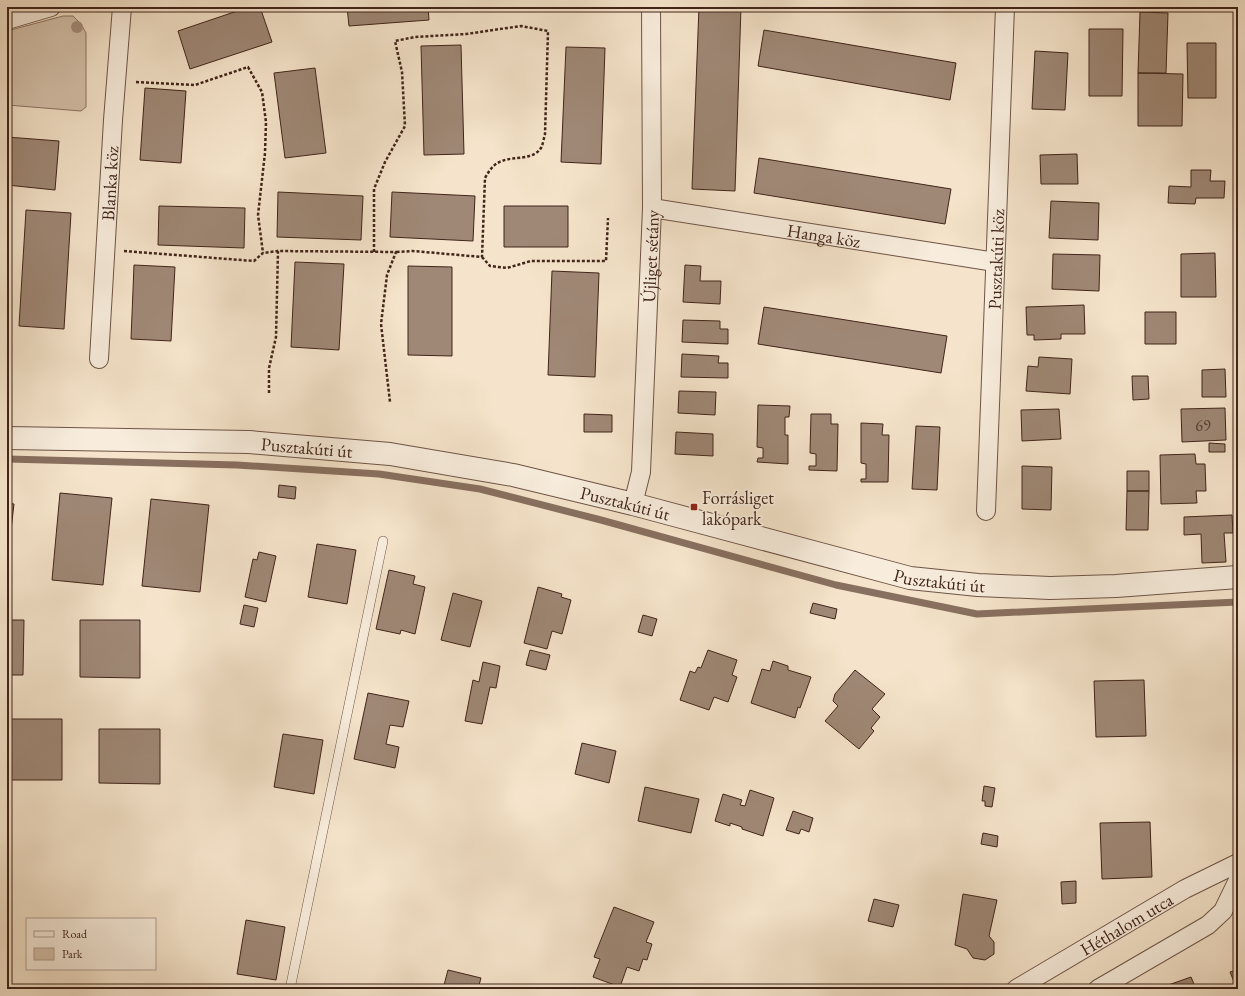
<svg xmlns="http://www.w3.org/2000/svg" width="1245" height="996" font-family="'EB Garamond',serif">
<style>
.green{fill:#d6c3ad;stroke:#8c7464}
.lines{fill:none;stroke-linecap:round;stroke-linejoin:round}
.stream{stroke:#887060;stroke-width:7}
.building{fill:#9f8876;stroke:#41241a}
.service-casing{stroke:#6e5446;stroke-width:10}
.minor-casing{stroke:#6e5446;stroke-width:20}
.tertiary-casing{stroke:#6e5446;stroke-width:24}
.path{stroke:#41241a;stroke-width:2.5;stroke-dasharray:3 2;stroke-linecap:butt}
.service{stroke:#f8eddd;stroke-width:9}
.minor{stroke:#f8eddd;stroke-width:18}
.tertiary{stroke:#f8eddd;stroke-width:22}
.tree{fill:#a6907e}
.poi-dot{fill:#8f2418;stroke:#f8eddd;stroke-width:1.5}
.labels{text-anchor:middle;dominant-baseline:central;stroke-width:3.5;stroke-linejoin:round;paint-order:stroke}
.number-label{font-size:16px;fill:#583d31}
.street-label{font-size:18px;fill:#41241a;stroke:#f8eddd}
.poi-label{font-size:18px;fill:#41241a;stroke:#f8eddd;text-anchor:start}
</style>
<rect width="100%" height="100%" fill="#f5e4cb"/>
<filter id="stains"><feTurbulence type="fractalNoise" baseFrequency=".005" numOctaves="4"/><feColorMatrix values="0 0 0 0 .2 0 0 0 0 .09 0 0 0 0 .02 0 0 0 .5 -.17"/></filter>
<radialGradient id="worn" r=".72"><stop offset=".6" stop-color="#630" stop-opacity="0"/><stop offset="1" stop-color="#630" stop-opacity=".3"/></radialGradient>
<path class="green" d="M63,16H73L81,24L86,33V107L81,111L7,105V31Z"/>
<g class="lines">
<path class="stream" d="M7,459L237,465L317,470L379,474L480,489L601,520L836,585L977,614L1238,602"/>
</g>
<path class="building" d="M249,7H260L272,42L190,69L178,31Z
M347,7H428L429,20L349,26Z
M500,7H596V10H500Z
M699,7H741L735,191L692,189Z
M1140,12L1168,13L1166,73H1138Z
M1089,29H1123L1122,96H1089Z
M764,30L956,63L950,100L758,66Z
M1187,43H1216V98H1188Z
M461,45L464,154L424,155L421,46Z
M566,47L605,48L601,164L561,162Z
M1035,51L1068,53L1065,110L1032,109Z
M315,68L326,153L285,158L274,73Z
M1138,73L1183,74L1182,126H1138Z
M145,88L186,91L181,163L140,160Z
M7,137L59,141L55,190L7,185Z
M1077,154L1078,184H1041L1040,155Z
M759,158L951,189L945,224L754,193Z
M1191,170H1211L1210,181H1225L1224,198H1196L1195,204L1168,203L1169,186L1191,187Z
M278,192L363,196L361,240L277,237Z
M392,192L475,196L473,241L390,237Z
M1051,201L1099,203L1098,240L1049,238Z
M159,206L245,208L244,248L158,245Z
M504,206H568V247H504Z
M26,210L71,213L64,329L19,326Z
M1215,253L1216,297H1181V254Z
M1053,254L1100,255L1099,291L1052,289Z
M295,262L344,264L339,350L291,347Z
M134,265L175,267L171,341L131,339Z
M685,265L701,266L700,281H721L720,304L683,302Z
M408,266L452,267V356L408,355Z
M552,271L599,273L595,377L548,375Z
M1084,305L1085,334H1061V339L1034,340V335H1027L1026,307Z
M764,307L947,336L941,373L758,344Z
M1145,312H1176V344H1145Z
M683,320L720,321V329H728V344L682,342Z
M682,354L719,356L718,363H728V378L681,377Z
M1039,357L1072,359L1070,394L1026,391L1028,366L1038,367Z
M1225,369L1226,397H1202V370Z
M1132,376H1148L1149,399L1133,400Z
M679,391L716,392L715,415L678,413Z
M758,405L790,406L789,417H785V435H788V464L757,462L758,458H763V448L757,447Z
M1225,408L1226,440L1182,442L1181,409Z
M1059,409L1061,439L1022,441L1021,410Z
M584,414L612,415V432H584Z
M811,414H831V424H838L837,471L809,470V466H816V454L810,453Z
M861,423L883,424L882,435H889L888,482H861V479H866V464L861,463Z
M916,426L940,427L937,490L912,489Z
M676,432L713,434V456L675,454Z
M1209,443L1225,444V452H1209Z
M1195,454L1196,464H1205L1206,491H1196L1197,503L1161,504L1160,455Z
M1022,466L1052,467L1051,510L1022,509Z
M1127,471H1149V491H1127Z
M279,485L296,487L295,499L278,497Z
M1127,491H1149L1148,530H1126Z
M60,493L112,498L103,585L52,580Z
M151,499L209,505L200,592L142,586Z
M7,503L14,504L7,565Z
M1232,515L1233,533H1224L1226,562L1202,563L1201,534L1184,535V517Z
M317,544L356,550L347,604L308,597Z
M259,552L276,556L266,602L245,597L253,559L257,560Z
M389,570L415,576L413,584L425,587L415,634L401,630L400,634L376,629Z
M538,587L562,594L561,597L571,600L562,634L552,631L547,649L524,643Z
M453,593L482,601L470,647L441,640Z
M813,603L837,609L835,619L810,613Z
M244,605L258,608L254,627L240,624Z
M643,615L657,619L652,636L638,632Z
M7,620H24L23,675H7Z
M80,620H140V678L80,677Z
M530,650L550,655L546,670L526,665Z
M708,650L737,660L732,675L737,677L728,702L714,697L709,710L680,700L690,671L695,673L698,667L701,668Z
M773,661L788,666V670L811,677L800,708L798,707L795,718L751,703L762,669L770,671Z
M483,662L500,666L496,688L490,687L482,724L465,721L473,680L479,682Z
M855,670L885,694L872,709L880,717L871,728L874,731L859,749L825,721L838,706L833,701L835,694Z
M1144,680L1146,736L1096,737L1094,681Z
M368,693L409,701L403,727L390,725L386,744L399,747L395,768L354,759Z
M7,719H62V780H7Z
M99,729H160V784L99,783Z
M283,734L323,740L314,794L274,787Z
M582,743L616,751L609,783L575,774Z
M984,786L995,788L992,807L985,806V801H982Z
M645,787L699,799L691,833L638,821Z
M750,790L774,798L763,836L742,829V827L730,823V826L715,821L723,794L742,800L740,805L745,806Z
M793,811L813,818L809,832L801,829L799,834L786,830Z
M1150,822L1152,877L1102,879L1100,823Z
M983,833L998,836L997,847L981,844Z
M1076,881V903L1062,904L1061,882Z
M963,894L997,900L989,936L994,942V954L985,960L973,958L967,949L955,945Z
M874,899L899,905L893,927L868,921Z
M614,907L654,922L646,942L652,944L647,960L643,959L639,971L627,967L620,987L593,977L600,959L594,957Z
M246,920L285,927L276,980L237,974Z
M448,970L481,978L478,989H443Z
M1238,970V989H1237L1230,972Z
M1191,977L1196,989H1157Z
M321,985L340,988L339,989H320Z"/>
<g class="lines">
<g class="service-casing">
<path id="service" d="M290,989L383,541"/>
</g>
<g class="minor-casing">
<g id="minor">
<path d="M7,20L51,7"/>
<path id="s1" d="M652,208L995,262"/>
<path id="s2" d="M99,359L113,120L122,7"/>
<path id="s3" d="M633,504L641,472L652,208L651,7"/>
<path id="s4" d="M986,511L1005,7"/>
<path id="s5" d="M1016,989L1185,889L1238,863"/>
<path d="M1098,989L1208,925L1223,911L1238,880"/>
</g>
</g>
<g class="tertiary-casing">
<g id="tertiary">
<path id="s6" d="M7,438L249,442L390,454L513,475L633,504L910,578L978,585L1050,588L1116,586L1238,577"/>
</g>
</g>
<path class="path" d="M136,82L195,85L248,67L262,92L266,122L265,153L258,215L263,253
M124,251L254,261L263,253L278,251
M374,252V189L385,162L405,126L402,72L395,41L415,37L466,34L521,26L548,31L545,134C544,138 543,143 542,146C535,161 513,156 502,161C493,164 489,171 485,178L482,257L413,251L396,252
M482,257L490,266L507,268L531,261H606L608,218
M269,393V368L276,337L278,251L396,252L387,275L381,324L390,402"/>
<use href="#service" class="service"/>
<use href="#minor" class="minor"/>
<use href="#tertiary" class="tertiary"/>
</g>
<circle class="tree" cx="77" cy="27" r="6"/>
<rect class="poi-dot" x="690" y="503" width="8" height="8" rx="2"/>
<g class="labels">
<g class="number-label">
<text x="1203" y="425">69</text>
</g>
<g class="street-label">
<text stroke="none"><textPath href="#s2" startOffset="176">Blanka köz</textPath></text>
<text stroke="none"><textPath href="#s1" startOffset="174">Hanga köz</textPath></text>
<text stroke="none"><textPath href="#s3" startOffset="249">Újliget sétány</textPath></text>
<text stroke="none"><textPath href="#s4" startOffset="252">Pusztakúti köz</textPath></text>
<text stroke="none"><textPath href="#s6" startOffset="300">Pusztakúti út</textPath></text>
<text stroke="none"><textPath href="#s6" startOffset="624">Pusztakúti út</textPath></text>
<text stroke="none"><textPath href="#s6" startOffset="948">Pusztakúti út</textPath></text>
<text stroke="none"><textPath href="#s5" startOffset="128">Héthalom utca</textPath></text>
</g>
<g class="poi-label">
<text x="702" y="497">Forrásliget<tspan x="702" dy="21">lakópark</tspan></text>
</g>
</g>
<rect width="1245" height="996" fill="none" stroke="#f5e4cb" stroke-width="24"/>
<rect x="8" y="8" width="1229" height="980" fill="none" stroke="#41241a" stroke-width="2"/>
<rect x="12" y="12" width="1221" height="972" fill="none" stroke="#41241a"/>
<rect x="26" y="918" width="130" height="52" fill="#f8eddd" stroke="#af9d8f"/>
<rect x="34" y="931" width="20" height="6" fill="#f8eddd" stroke="#af9d8f"/>
<text x="62" y="938" font-size="12" fill="#41241a">Road</text>
<rect x="34" y="948" width="20" height="12" fill="#d6c3ad" stroke="#af9d8f"/>
<text x="62" y="958" font-size="12" fill="#41241a">Park</text>
<rect width="100%" height="100%" filter="url(#stains)"/>
<rect width="100%" height="100%" fill="url(#worn)"/>
</svg>
